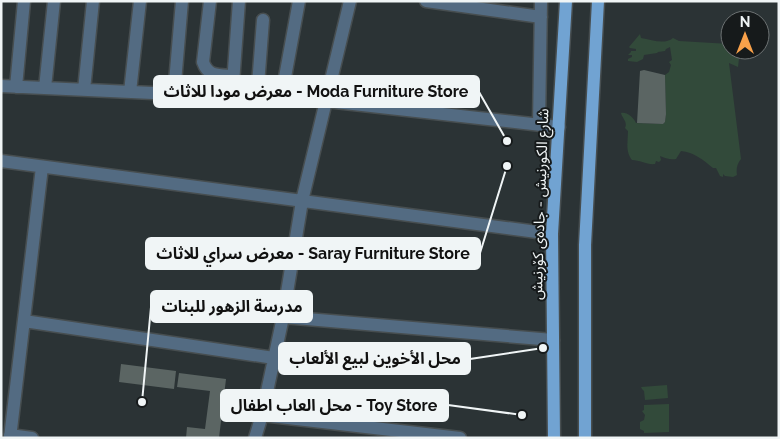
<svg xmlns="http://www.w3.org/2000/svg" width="780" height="439" font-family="Raleway,'Noto Sans Arabic',sans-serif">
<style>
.green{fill:#324a3a}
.building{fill:#5b6563}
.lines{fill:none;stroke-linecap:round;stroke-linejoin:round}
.minor-casing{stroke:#474e50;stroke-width:15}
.major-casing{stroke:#474e50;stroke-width:15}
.minor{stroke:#536b82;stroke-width:12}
.major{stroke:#71a3d2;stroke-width:12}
.labels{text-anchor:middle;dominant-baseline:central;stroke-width:4;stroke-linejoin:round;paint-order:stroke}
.street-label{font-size:15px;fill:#f0f5f6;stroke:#161a1b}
.leader{fill:none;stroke:#f0f5f6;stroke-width:2}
.callout-dot{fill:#f0f5f6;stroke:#161a1b;stroke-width:2}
.callout{fill:#f0f5f6;stroke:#f0f5f6;stroke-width:2}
.callout-label{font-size:16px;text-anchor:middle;font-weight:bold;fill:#111}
</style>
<rect width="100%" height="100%" fill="#2b3335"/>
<path class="green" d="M640,34L641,38C652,40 665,45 673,38L679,41L730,44V50H740L738,67L729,63L741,159C737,164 736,169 737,175L733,177L725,176L723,174V177L720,176L716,168H713C703,160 694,152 681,151L676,159C670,160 665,158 660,156L661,160L659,162L656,161L655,164C647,165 640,160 632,160C625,151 628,141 628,131L625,128C628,122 622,118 621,113C627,112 633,117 636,123L663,124L665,122L666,114L665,75L669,72L671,65L669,62L672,60L670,47L666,49L665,51L658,52L657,53L644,55L643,59L637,62L628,61V59L632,57V55H628L631,52V51H636V49L630,48L629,47Z
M667,385L668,398L645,400L644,391L642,389L641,387Z
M669,404V432L644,433V431L640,429V422L644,420L645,415L642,411L644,410V405Z"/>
<path class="building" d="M644,70L665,75L666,114L665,122L663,124L637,123L640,71Z
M121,364L176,371L174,389L119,382Z
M179,373L226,379L219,438H186L187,427L205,429L210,391L177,387Z"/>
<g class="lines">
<g class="minor-casing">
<path id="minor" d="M210,1L203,62C208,77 219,75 233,76
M426,1L541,17
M1,86L326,101L559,127
M16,87L24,1
M45,88L54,1
M84,90L93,1
M130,92L140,1
M174,94L182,1
M232,97L239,1
M257,98L263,20
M281,99L299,1
M539,124L541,1
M1,161L552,234
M283,317L553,340
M24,321L274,358
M262,415L460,438
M10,435L32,438
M10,438L42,167
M255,438L262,415L283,317L302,201L350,1"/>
</g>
<g class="major-casing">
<path id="major" d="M554,438L552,234L566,1
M585,438V245L598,1"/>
</g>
<use href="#minor" class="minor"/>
<use href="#major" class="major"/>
</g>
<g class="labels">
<g class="street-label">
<text transform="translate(540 204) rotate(-88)">شارع الكورنيش - جادەی کۆرنیش</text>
</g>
</g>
<path class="leader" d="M507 141L479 92M507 166L480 253M142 402L151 307M543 348L470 359M522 415L448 405"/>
<g class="callout-dot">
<circle cx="507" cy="141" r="5"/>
<circle cx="507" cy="166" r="5"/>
<circle cx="142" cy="402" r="5"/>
<circle cx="543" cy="348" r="5"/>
<circle cx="522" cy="415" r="5"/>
</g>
<g class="callout">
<rect x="154" y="76" width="325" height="31" rx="5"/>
<rect x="146" y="238" width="334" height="31" rx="5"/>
<rect x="151" y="291" width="161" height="31" rx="5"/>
<rect x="279" y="343" width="191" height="31" rx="5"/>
<rect x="221" y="390" width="227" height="31" rx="5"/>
</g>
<g class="callout-label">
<text x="316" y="97">معرض مودا للاثاث - Moda Furniture Store</text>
<text x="313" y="259">معرض سراي للاثاث - Saray Furniture Store</text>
<text x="232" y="312">مدرسة الزهور للبنات</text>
<text x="375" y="364">محل الأخوين لبيع الألعاب</text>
<text x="334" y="411">محل العاب اطفال - Toy Store</text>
</g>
<rect width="780" height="439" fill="none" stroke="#f0f5f6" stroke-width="5"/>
<g transform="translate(745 35)"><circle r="24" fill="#161a1b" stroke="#6d7273"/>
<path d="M0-4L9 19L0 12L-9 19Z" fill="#f8a14a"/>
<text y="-8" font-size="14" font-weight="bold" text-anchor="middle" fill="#f0f5f6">N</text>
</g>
</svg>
